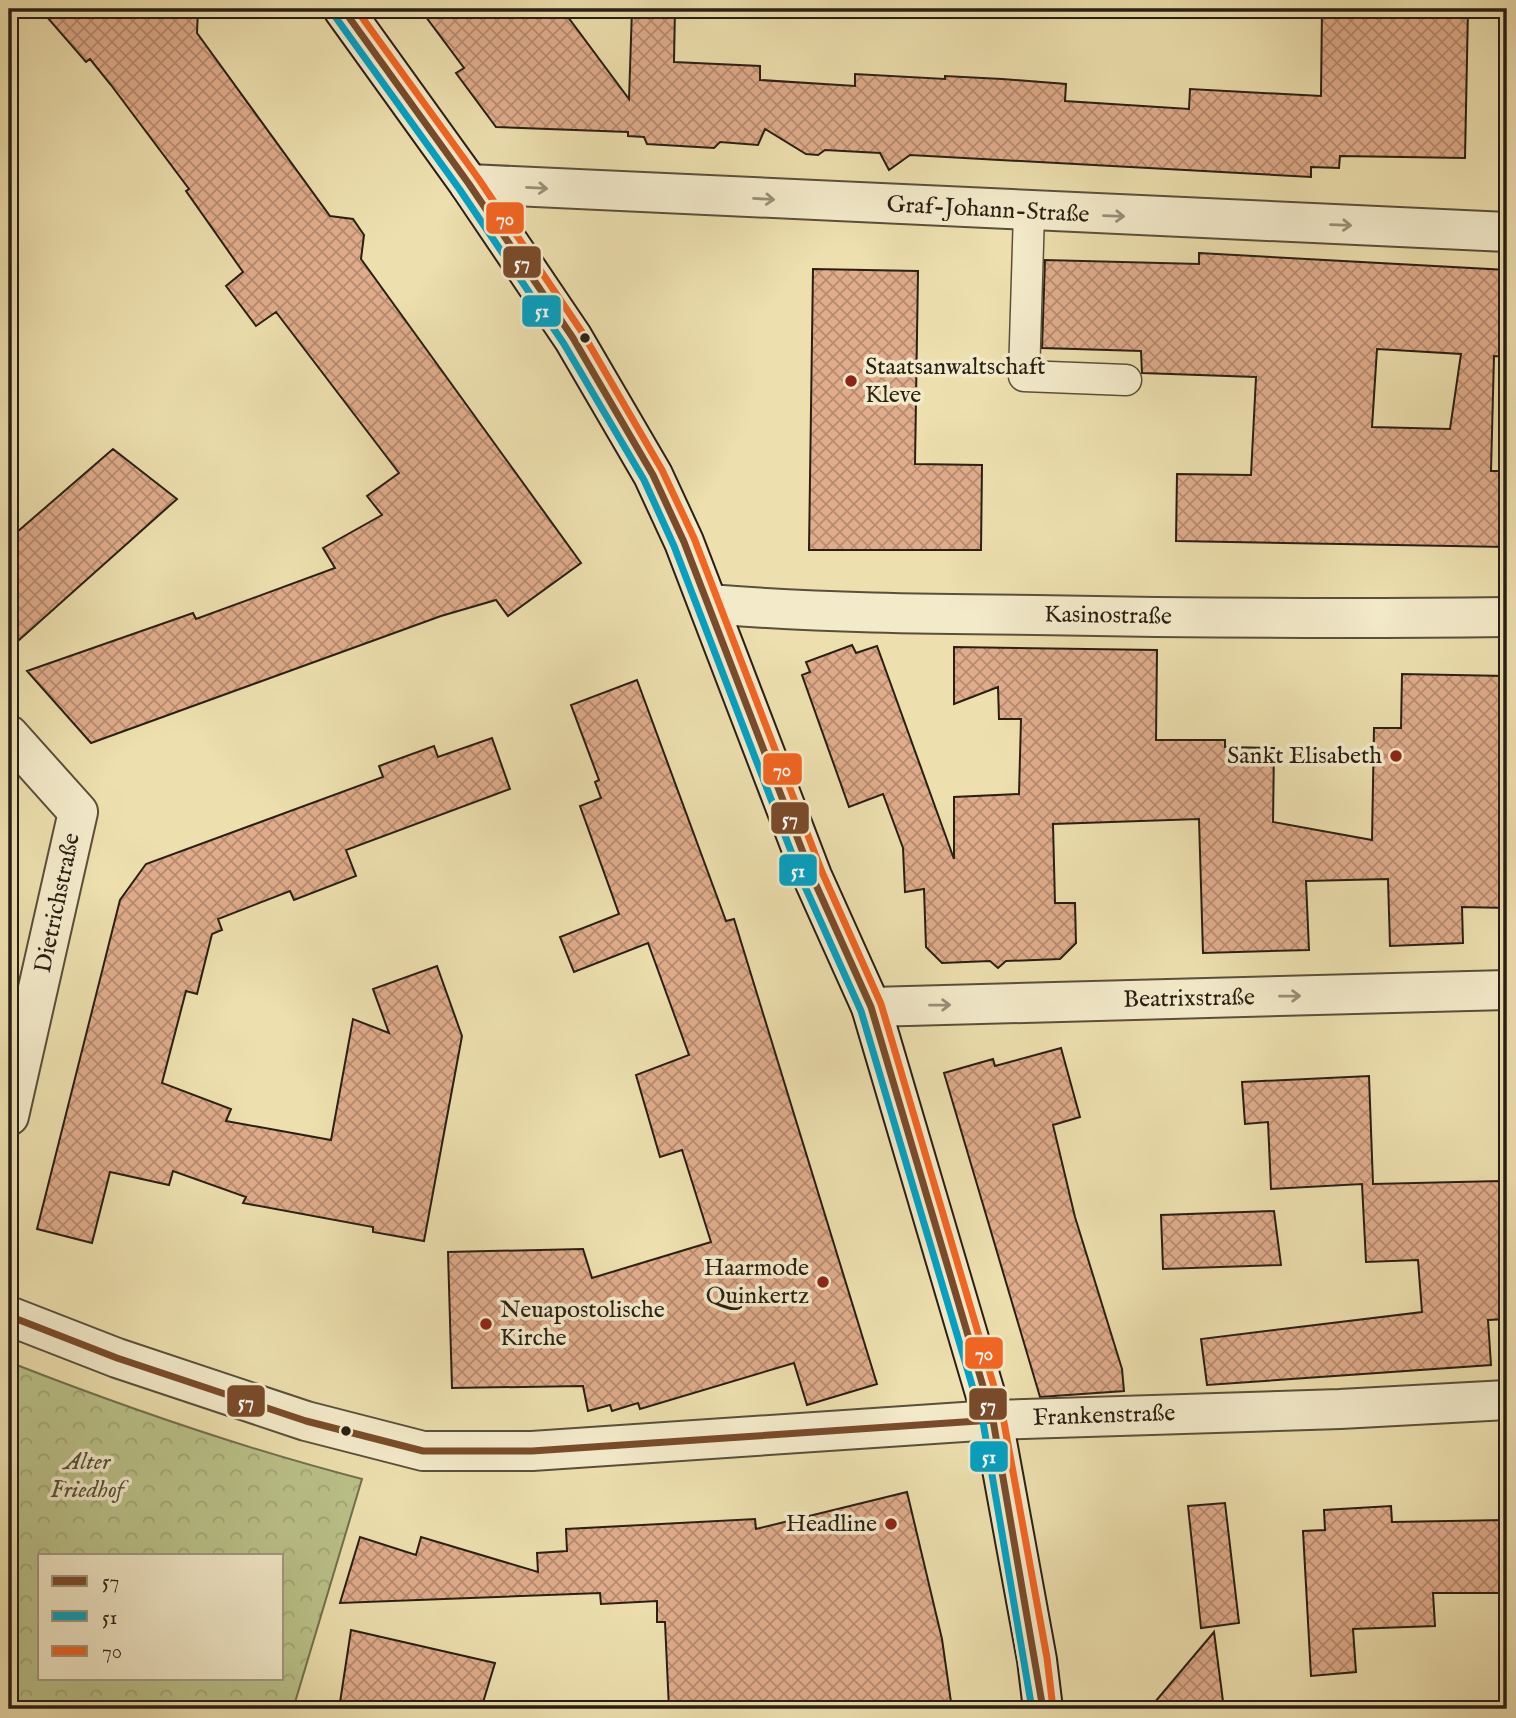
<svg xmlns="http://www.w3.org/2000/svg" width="1516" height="1718" font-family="'IM FELL English',serif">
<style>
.park{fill:url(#park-crowns);stroke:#72704e;stroke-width:2;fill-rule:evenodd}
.building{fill:url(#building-cross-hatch);stroke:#291f14;stroke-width:2;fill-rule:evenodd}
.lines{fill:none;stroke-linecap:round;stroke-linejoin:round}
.service-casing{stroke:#5a4f3a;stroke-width:33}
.minor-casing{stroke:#5a4f3a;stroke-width:42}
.secondary-casing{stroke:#291f14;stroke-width:42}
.service{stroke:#f3eaca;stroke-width:30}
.minor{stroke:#f3eaca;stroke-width:38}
.secondary{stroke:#f3eaca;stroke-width:38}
.bus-1-casing{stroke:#f3eaca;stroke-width:12}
.bus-2-casing{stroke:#f3eaca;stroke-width:12}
.bus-3-casing{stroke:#f3eaca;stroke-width:12}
.bus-1{stroke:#7a4b2a;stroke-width:7}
.bus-2{stroke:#02a2c5;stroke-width:7}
.bus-3{stroke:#f26522;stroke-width:7}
.oneway{stroke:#988f78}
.bus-dot{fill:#291f14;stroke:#f3eaca;stroke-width:2.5}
.poi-dot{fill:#8f2418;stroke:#f3eaca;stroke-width:2.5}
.labels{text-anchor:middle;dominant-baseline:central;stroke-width:7;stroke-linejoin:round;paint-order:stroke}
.street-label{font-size:24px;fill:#291f14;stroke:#f3eaca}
.poi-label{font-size:24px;fill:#291f14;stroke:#f3eaca;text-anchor:end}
.park-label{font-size:24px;font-style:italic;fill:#545037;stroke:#f3eaca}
.line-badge{stroke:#f3eaca;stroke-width:2.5}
.badge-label{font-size:19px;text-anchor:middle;font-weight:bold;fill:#fff}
</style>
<defs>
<pattern id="park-crowns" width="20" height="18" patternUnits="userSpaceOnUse" patternTransform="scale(1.75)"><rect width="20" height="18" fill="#bac189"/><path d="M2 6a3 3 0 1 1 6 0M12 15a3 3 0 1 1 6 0" fill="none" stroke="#a0a575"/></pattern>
<pattern id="building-cross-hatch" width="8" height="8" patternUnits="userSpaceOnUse" patternTransform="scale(1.75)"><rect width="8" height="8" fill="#e0ac8b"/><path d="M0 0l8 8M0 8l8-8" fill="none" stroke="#b68b70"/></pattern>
</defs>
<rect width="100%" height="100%" fill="#eddfae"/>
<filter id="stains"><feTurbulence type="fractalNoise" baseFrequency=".00286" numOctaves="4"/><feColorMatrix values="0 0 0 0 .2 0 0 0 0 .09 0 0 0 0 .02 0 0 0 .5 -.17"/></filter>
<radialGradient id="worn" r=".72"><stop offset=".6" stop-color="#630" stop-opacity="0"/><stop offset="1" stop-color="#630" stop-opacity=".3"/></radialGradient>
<path class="park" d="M9,1362C124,1407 242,1448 362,1479L293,1709H9ZM40,1555H282V1678H40Z"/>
<path class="building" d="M40,9H198L197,33L330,216L353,219L364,235L361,259L581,563L508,616L496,600L441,616L91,743L27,671L193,613L196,619L335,568L323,548L382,515L367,496L399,473L276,312L256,326L226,286L243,272L186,191L189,189L111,85L90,59L86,62Z
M420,9H562L629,99L632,9H675L674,62L760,66V80L855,86V74L945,79V76L1002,79L1066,84L1065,101L1189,109L1190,89L1321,96L1322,9H1468L1465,158L1340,156L1339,168L1311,167V177L910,155L889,170L880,153L825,150L818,155L806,154L765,129L758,145L720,142L714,148L647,144L644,137L628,136V132L496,127L456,73L464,68Z
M1199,253L1507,270V357L1494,356L1491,471H1507V547L1176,541L1177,474L1251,475L1256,377L1142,373L1141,351L1042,348L1045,260L1199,264ZM1377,349L1461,354L1450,429L1372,427Z
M813,269L918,271L915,464L982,465L981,550H809Z
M113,449L177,499L9,649V539Z
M852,645L856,653L877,646L954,859V797L1019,794L1021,719H999L998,687L954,704V647L1157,650L1156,740H1225V747L1274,748L1273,822L1372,840L1374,728H1401L1402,674L1507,676V908L1462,907L1463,943L1390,946L1388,879L1306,881L1309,950L1203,953L1199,819L1053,824L1055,903H1075L1076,943L1060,959L1006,961L998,968L990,961L942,963L926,947L924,889L905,892L903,848L883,794L849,807L802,675L810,672L806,662Z
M637,680L726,921L734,919L877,1384L807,1405L794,1363L640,1409L638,1403L612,1411L610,1405L588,1411L583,1386L452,1388L448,1252L583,1249L592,1278L711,1242L682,1150L660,1157L636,1075L689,1055L648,943L574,972L560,937L619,914L580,806L601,798L595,782L599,780L571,705Z
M492,738L510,789L346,850L356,876L294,900L290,891L218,919L222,930L212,934L197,994L186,991L162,1083L231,1109L226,1121L331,1140L353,1019L389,1033L373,989L437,966L462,1036L424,1241L373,1232V1227L243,1203L246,1197L173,1171L169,1185L110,1172L92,1243L37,1229L120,900L146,864L383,777L379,766L434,746L438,757Z
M1061,1048L1080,1117L1053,1125L1075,1217L1122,1369L1124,1391L1040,1397L944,1073L993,1059L995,1066Z
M1369,1076L1373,1184L1500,1181L1503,1225H1507V1319L1488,1320L1491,1365L1207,1385L1201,1339L1422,1312L1418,1260L1366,1262L1362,1184L1271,1189L1268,1122L1245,1124L1242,1082Z
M1274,1211L1281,1265L1163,1269L1161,1215Z
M907,1492L942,1639L952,1709H669L665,1622H657V1601L601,1604L600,1593L340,1603L360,1537L416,1555L421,1537L538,1572L537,1553L567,1551L566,1529L755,1519L756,1529Z
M1225,1503L1239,1623L1201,1628L1188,1506Z
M1391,1506L1392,1522L1505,1520L1507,1593H1433L1435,1626L1353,1629L1356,1672L1311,1676L1303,1531L1325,1530L1324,1510Z
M351,1630L495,1663L481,1709H339Z
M1214,1632L1224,1709H1149Z"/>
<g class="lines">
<g class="service-casing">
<path id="service" d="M1029,212L1024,376L1126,380"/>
</g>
<g class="minor-casing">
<path id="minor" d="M469,184L1507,232
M709,604C818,613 927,614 1036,615C1193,618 1350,619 1507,617
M9,735L78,812L9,1116
M871,1007L1507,990
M9,1316L117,1358L306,1421L423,1451H532L993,1420L1340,1409L1507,1400"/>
</g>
<g class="secondary-casing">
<path id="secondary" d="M343,9L469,184L573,338L653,475L684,542L812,876L871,1007L993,1420L1037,1660L1043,1709"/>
</g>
<use href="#service" class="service"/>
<use href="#minor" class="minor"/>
<use href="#secondary" class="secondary"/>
<g class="bus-1-casing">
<path id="bus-1" d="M343,9L469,184L573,338L653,475L684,542L812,876L871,1007L993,1420L1043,1709
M9,1316L117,1358L306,1421L423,1451H532L993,1420"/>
</g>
<g class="bus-2-casing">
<path id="bus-2" d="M334,15L460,190L564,344L644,480L674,546L802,880L861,1011L983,1422L1032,1709"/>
</g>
<g class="bus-3-casing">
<path id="bus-3" d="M356,9L478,178L582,332L662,470L694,538L822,872L881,1004L1003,1417L1047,1658L1053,1708"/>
</g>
<use href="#bus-1" class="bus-1"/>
<use href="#bus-2" class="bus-2"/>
<use href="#bus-3" class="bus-3"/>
</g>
<defs><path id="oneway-shaft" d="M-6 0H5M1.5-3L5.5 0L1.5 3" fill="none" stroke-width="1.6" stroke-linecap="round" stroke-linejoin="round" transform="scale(1.75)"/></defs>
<g class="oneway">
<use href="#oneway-shaft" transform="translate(537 188) rotate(3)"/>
<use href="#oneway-shaft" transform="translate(764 199) rotate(3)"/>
<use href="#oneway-shaft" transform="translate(1114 216) rotate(2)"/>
<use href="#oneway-shaft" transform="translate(1341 225) rotate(2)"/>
<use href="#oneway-shaft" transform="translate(1290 996) rotate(-1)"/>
<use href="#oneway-shaft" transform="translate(940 1005) rotate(-1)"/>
</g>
<g class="bus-dot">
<circle cx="585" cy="338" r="6"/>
<circle cx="346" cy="1431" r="6"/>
</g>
<g class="poi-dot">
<circle cx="851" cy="381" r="7"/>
<circle cx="1396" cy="756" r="7"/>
<circle cx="823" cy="1282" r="7"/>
<circle cx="486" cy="1324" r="7"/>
<circle cx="891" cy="1524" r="7"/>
</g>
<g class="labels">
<g class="street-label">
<text transform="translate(988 210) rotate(3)">Graf-Johann-Straße</text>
<text transform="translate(1108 616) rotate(1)">Kasinostraße</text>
<text transform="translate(58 903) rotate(-78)">Dietrichstraße</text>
<text transform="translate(1189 999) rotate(-1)">Beatrixstraße</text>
<text transform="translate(1104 1416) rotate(-2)">Frankenstraße</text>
</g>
<g class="poi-label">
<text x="865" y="367" text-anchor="start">Staatsanwaltschaft<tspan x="865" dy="28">Kleve</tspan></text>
<text x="1382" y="756">Sankt Elisabeth</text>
<text x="809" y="1268">Haarmode<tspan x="809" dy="28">Quinkertz</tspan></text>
<text x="500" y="1310" text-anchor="start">Neuapostolische<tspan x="500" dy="28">Kirche</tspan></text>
<text x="877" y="1524">Headline</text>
</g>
<g class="park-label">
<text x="87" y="1462">Alter<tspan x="87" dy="28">Friedhof</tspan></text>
</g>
</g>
<g class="line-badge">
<rect x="485" y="201" width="40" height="34" rx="7" fill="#f26522"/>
<rect x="502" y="245" width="40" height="34" rx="7" fill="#7a4b2a"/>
<rect x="521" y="294" width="41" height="34" rx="7" fill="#02a2c5"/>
<rect x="762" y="752" width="41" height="34" rx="7" fill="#f26522"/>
<rect x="770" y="801" width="40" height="34" rx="7" fill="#7a4b2a"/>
<rect x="778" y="853" width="40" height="34" rx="7" fill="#02a2c5"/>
<rect x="964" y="1336" width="40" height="34" rx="7" fill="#f26522"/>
<rect x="226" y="1384" width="40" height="34" rx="7" fill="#7a4b2a"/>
<rect x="968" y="1387" width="40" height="34" rx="7" fill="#7a4b2a"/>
<rect x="969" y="1440" width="40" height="33" rx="7" fill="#02a2c5"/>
</g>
<g class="badge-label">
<text x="505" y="225">70</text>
<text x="522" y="269">57</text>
<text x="542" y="317">51</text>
<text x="782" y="776">70</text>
<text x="790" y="825">57</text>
<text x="798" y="877">51</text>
<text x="984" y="1360">70</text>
<text x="246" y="1408">57</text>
<text x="988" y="1411">57</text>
<text x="989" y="1463">51</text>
</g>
<rect width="1516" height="1718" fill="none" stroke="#eddfae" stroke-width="35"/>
<rect x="10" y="10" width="1495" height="1697" fill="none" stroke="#291f14" stroke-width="3.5"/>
<rect x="18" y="18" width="1481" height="1683" fill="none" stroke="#291f14" stroke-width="2"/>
<rect x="38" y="1554" width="245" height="126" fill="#f3eaca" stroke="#a29981" stroke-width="2"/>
<rect x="52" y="1576" width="35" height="10" fill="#7a4b2a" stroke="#a29981" stroke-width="2"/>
<text x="102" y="1588" font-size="21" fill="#291f14">57</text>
<rect x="52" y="1611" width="35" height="10" fill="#02a2c5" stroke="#a29981" stroke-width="2"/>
<text x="102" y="1624" font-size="21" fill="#291f14">51</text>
<rect x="52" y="1646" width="35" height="10" fill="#f26522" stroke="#a29981" stroke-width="2"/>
<text x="102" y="1658" font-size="21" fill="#291f14">70</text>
<rect width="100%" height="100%" filter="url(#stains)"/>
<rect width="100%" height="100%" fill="url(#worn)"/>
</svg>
